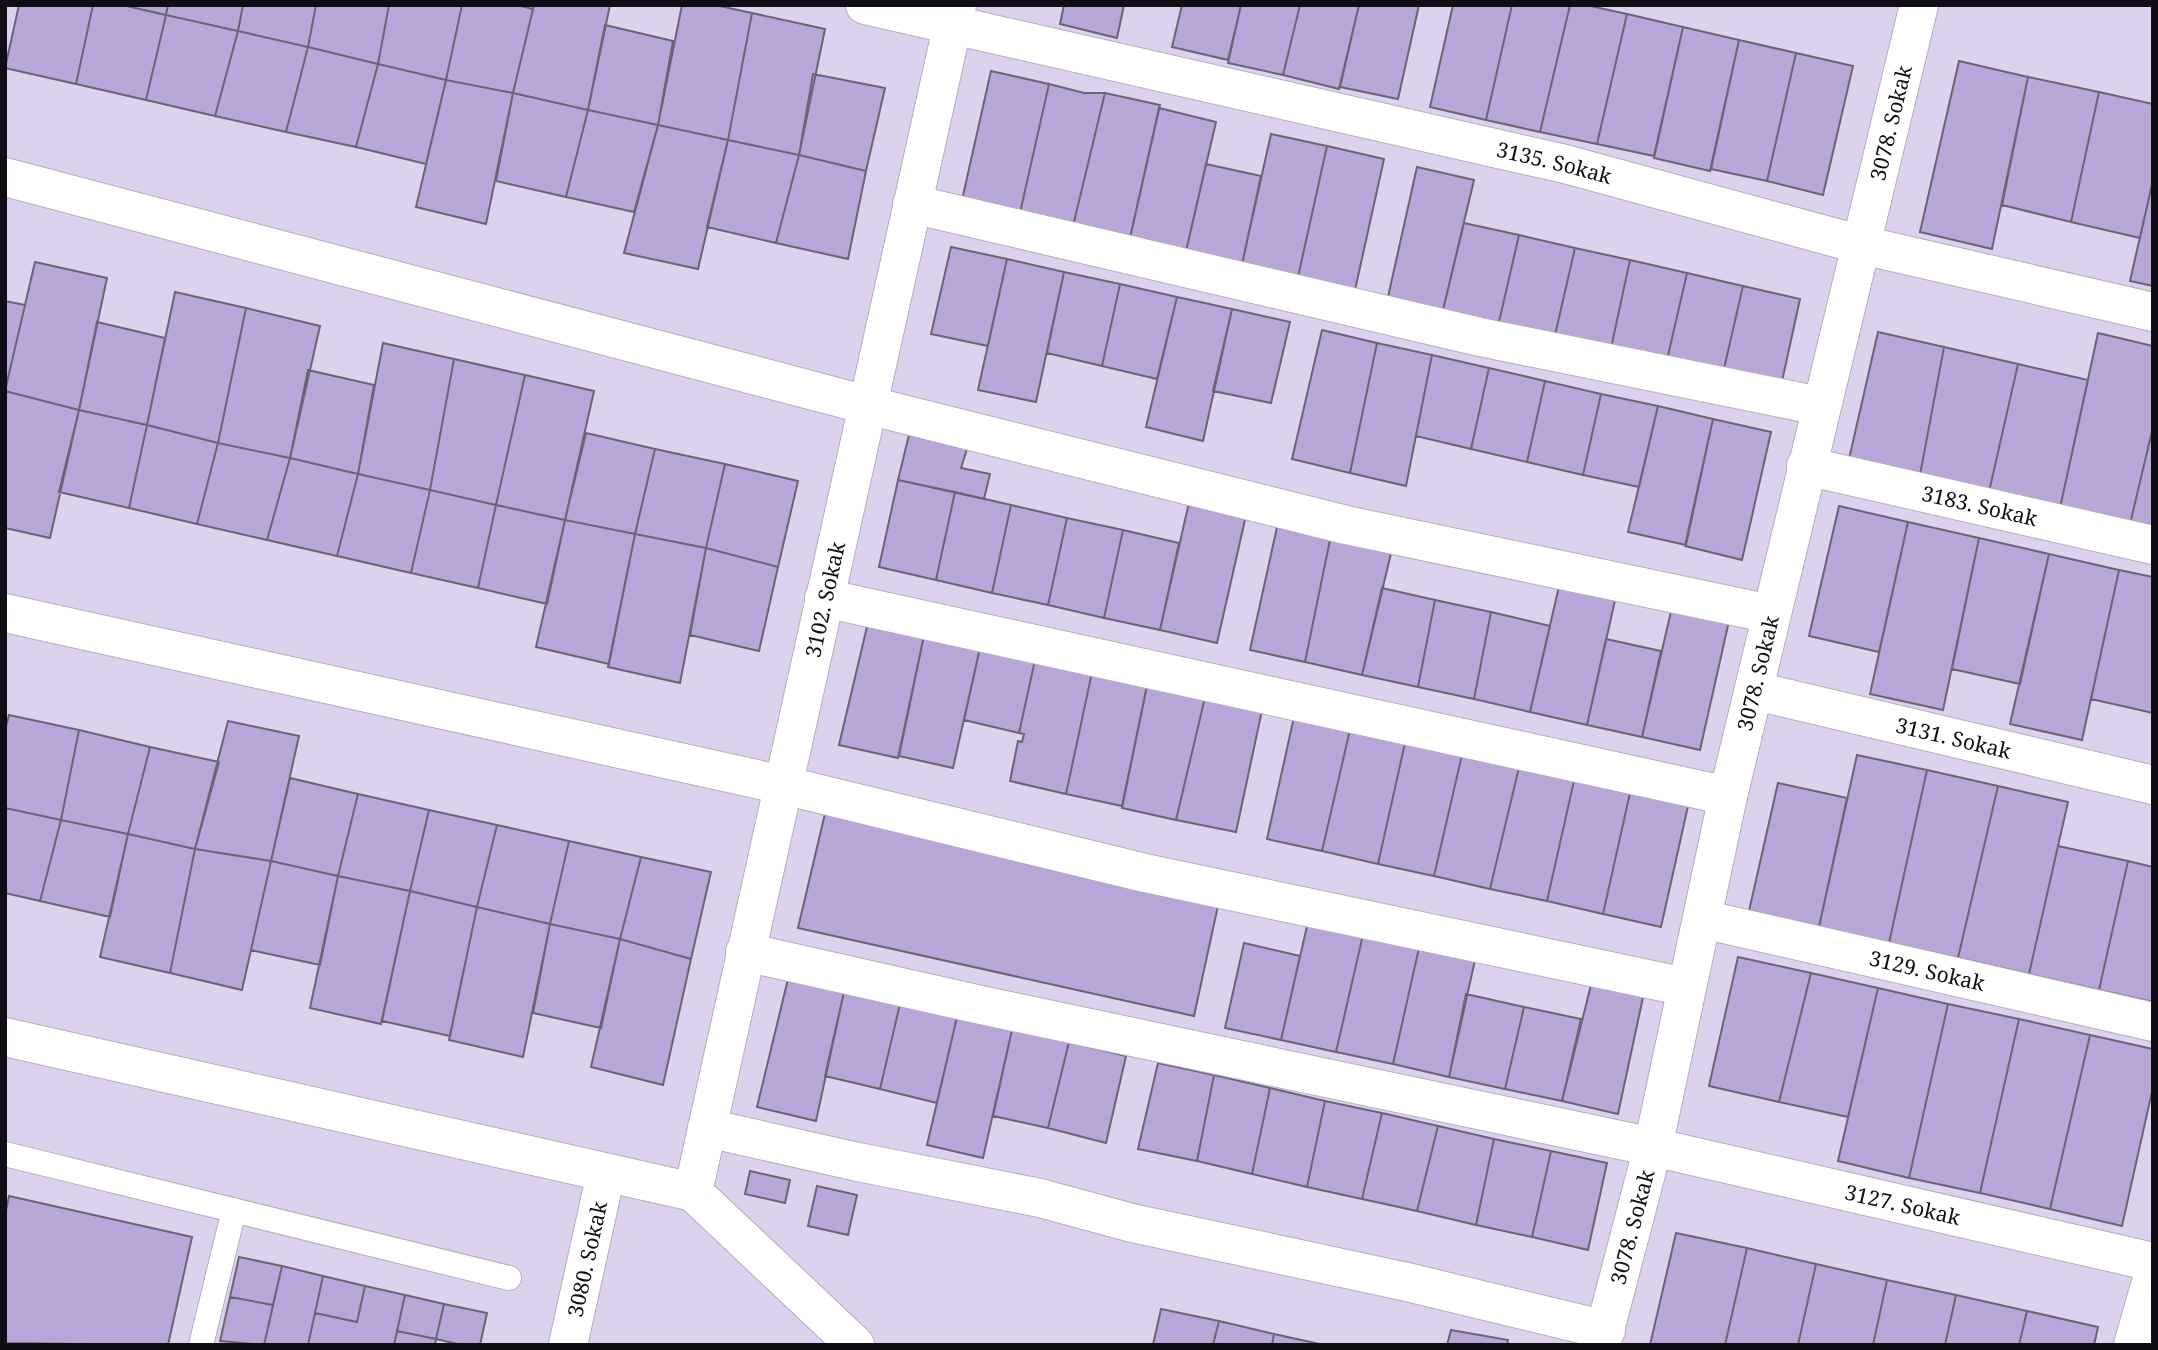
<svg xmlns="http://www.w3.org/2000/svg" width="2158" height="1350" font-family="'Noto Serif',serif">
<style>
.built{fill:#dcd2ed}
.building{fill:#b9a6d8;stroke:#6a6475;stroke-width:2}
.lines{fill:none;stroke-linecap:round;stroke-linejoin:round}
.service-casing{stroke:#b4adc0;stroke-width:26}
.minor-casing{stroke:#b4adc0;stroke-width:40}
.service{stroke:#fff;stroke-width:24}
.minor{stroke:#fff;stroke-width:38}
.labels{text-anchor:middle;dominant-baseline:central;stroke-width:5;stroke-linejoin:round;paint-order:stroke}
.street-label{font-size:21px;fill:#100e14;stroke:#f3edfd}
</style>
<rect width="100%" height="100%" fill="#e6dff3"/>
<path class="built" d="M5,5H2153V1329L2148,1345H5Z"/>
<path class="building" d="M19,5H93L76,84L5,68Z
M93,5H122L166,15L146,100L76,84Z
M122,5H168L166,15Z
M168,5H243L238,31L166,15Z
M243,5H316L308,47L238,31Z
M316,5H389L378,64L308,47Z
M389,5H462L446,80L378,64Z
M462,5H517L533,9L513,93L446,80Z
M534,5H610L588,110L513,93Z
M682,5H715L752,13L728,140L658,125Z
M1064,5H1124L1117,38L1060,24Z
M1182,5H1241L1228,60L1172,47Z
M1241,5H1300L1283,75L1228,63Z
M1300,5H1359L1339,89L1283,75Z
M1359,5H1419L1398,99L1340,87Z
M1453,5H1512L1486,120L1430,107Z
M1512,5H1570L1540,132L1486,120Z
M1570,5H1586L1627,14L1597,144L1540,132Z
M752,13L825,29L799,155L728,140Z
M1627,14L1683,27L1654,156L1597,144Z
M166,15L238,31L215,116L146,100Z
M605,25L673,41L658,125L588,110Z
M1683,27L1739,40L1710,171L1654,158Z
M238,31L308,47L286,132L215,116Z
M1739,40L1796,53L1767,181L1711,169Z
M308,47L378,64L356,147L286,132Z
M1796,53L1853,66L1823,195L1767,181Z
M1959,61L2028,77L1992,249L1920,232Z
M378,64L446,80L426,164L356,147Z
M991,71L1049,84L1020,213L962,200Z
M813,74L885,88L866,171L799,155Z
M2028,77L2099,92L2071,222L2002,205Z
M446,80L513,93L486,224L416,207Z
M1049,84L1084,93H1105L1073,226L1020,213Z
M2099,92L2153,104V180L2140,238L2071,222Z
M513,93L588,110L566,197L496,181Z
M1105,93L1160,105L1130,238L1073,226Z
M1159,108L1216,122L1186,251L1130,238Z
M588,110L658,125L634,212L566,197Z
M658,125L728,140L698,269L624,253Z
M1271,134L1327,146L1298,277L1242,264Z
M728,140L799,155L776,243L707,227Z
M1327,146L1384,159L1355,290L1298,277Z
M799,155L866,171L848,259L776,243Z
M1206,164L1261,176L1242,264L1186,251Z
M1417,167L1474,180L1443,310L1388,297Z
M2153,180V286L2130,281Z
M1464,223L1519,235L1499,322L1443,310Z
M1519,235L1575,248L1555,335L1499,322Z
M951,247L1007,259L988,346L931,334Z
M1575,248L1630,260L1611,348L1555,335Z
M1007,259L1064,272L1036,402L978,390Z
M1630,260L1687,273L1667,360L1611,348Z
M35,262L107,278L79,410L5,391Z
M1064,272L1120,284L1102,366L1047,353Z
M1687,273L1743,286L1723,373L1667,360Z
M1120,284L1177,297L1157,379L1102,366Z
M1743,286L1800,299L1781,386L1723,373Z
M175,292L246,308L218,443L147,425Z
M1177,297L1232,309L1203,441L1146,427Z
M5,301L25,305L5,391Z
M246,308L320,326L290,458L218,443Z
M1232,309L1290,322L1271,403L1213,391Z
M97,322L165,338L147,425L79,410Z
M1322,330L1377,343L1350,473L1292,459Z
M1878,332L1944,347L1920,475L1849,459Z
M2098,333L2153,346V427L2130,524L2060,508Z
M383,343L454,359L430,490L358,474Z
M1377,343L1432,355L1406,486L1350,473Z
M1944,347L2018,364L1989,492L1920,475Z
M1432,355L1489,368L1471,449L1416,436Z
M454,359L525,375L496,505L430,490Z
M2018,364L2088,380L2060,508L1989,492Z
M1489,368L1545,381L1527,462L1471,449Z
M308,370L374,385L358,474L290,458Z
M525,375L594,391L565,520L496,505Z
M1545,381L1601,394L1583,475L1527,462Z
M5,391L79,410L50,538L5,528Z
M1601,394L1658,406L1639,487L1583,475Z
M1658,406L1713,419L1686,545L1628,532Z
M79,410L147,425L129,508L59,492Z
M1713,419L1771,432L1742,560L1685,546Z
M147,425L218,443L197,524L129,508Z
M2153,427V529L2130,524Z
M586,433L655,449L635,534L565,520Z
M909,435L967,449L961,468L990,474L984,499L898,480Z
M218,443L290,458L267,540L197,524Z
M655,449L725,464L706,548L635,534Z
M290,458L358,474L337,556L267,540Z
M725,464L798,481L778,567L706,548Z
M358,474L430,490L411,573L337,556Z
M898,480L955,492L936,580L879,567Z
M430,490L496,505L478,588L411,573Z
M955,492L1011,505L992,593L936,580Z
M1190,498L1247,511L1217,643L1160,630Z
M496,505L565,520L547,604L478,588Z
M1011,505L1067,518L1048,605L992,593Z
M1839,506L1908,522L1879,652L1809,636Z
M1067,518L1123,530L1104,618L1048,605Z
M1279,518L1332,530L1305,662L1250,650Z
M565,520L635,534L609,664L536,647Z
M1908,522L1979,538L1943,710L1870,694Z
M1123,530L1179,543L1160,630L1104,618Z
M1332,530L1393,545L1362,675L1305,662Z
M635,534L706,548L680,683L608,667Z
M1979,538L2049,554L2020,684L1952,669Z
M706,548L778,567L759,651L690,635Z
M2049,554L2119,570L2082,740L2010,724Z
M2119,570L2153,577V713L2091,699Z
M1560,582L1616,596L1587,725L1530,712Z
M1382,588L1435,600L1418,687L1362,675Z
M1435,600L1491,612L1474,699L1418,687Z
M1672,607L1729,621L1700,750L1642,737Z
M1491,612L1550,626L1530,712L1474,699Z
M870,614L926,626L898,758L839,745Z
M926,626L982,639L953,768L899,756Z
M982,639L1037,651L1019,733L964,720Z
M1606,639L1661,651L1642,737L1587,725Z
M1037,651L1094,663L1066,794L1010,781L1018,741L1022,742L1024,734L1019,733Z
M1094,663L1149,676L1122,806L1066,794Z
M1149,676L1207,689L1176,820L1122,808Z
M1207,689L1264,701L1236,832L1176,820Z
M1296,708L1352,721L1322,851L1267,839Z
M9,715L79,730L61,820L5,808V730Z
M228,721L299,736L271,861L195,849Z
M1352,721L1407,734L1378,864L1322,851Z
M79,730L150,747L128,834L61,820Z
M1407,734L1464,746L1434,876L1378,864Z
M1464,746L1521,759L1490,889L1434,876Z
M150,747L219,762L195,849L128,834Z
M1857,755L1927,770L1889,943L1819,927Z
M1521,759L1576,772L1547,901L1490,889Z
M1927,770L1998,786L1958,958L1889,943Z
M1576,772L1632,784L1603,914L1547,901Z
M290,778L358,794L338,876L271,861Z
M1778,783L1847,798L1819,927L1749,911Z
M1632,784L1690,797L1661,927L1603,914Z
M1998,786L2068,802L2029,974L1958,958Z
M358,794L429,810L410,891L338,876Z
M827,805L1221,892L1194,1016L798,928Z
M5,808L61,820L40,901L5,893Z
M429,810L497,825L477,907L410,891Z
M61,820L128,834L110,917L40,901Z
M497,825L569,841L550,924L477,907Z
M128,834L195,849L170,973L100,957Z
M569,841L641,857L620,939L550,924Z
M2058,846L2128,861L2099,990L2029,974Z
M195,849L271,861L242,990L170,973Z
M641,857L711,872L691,959L620,939Z
M271,861L338,876L320,965L251,950Z
M2128,861L2153,867V1002L2099,990Z
M338,876L410,891L381,1024L310,1008Z
M410,891L477,907L450,1036L382,1021Z
M477,907L550,924L523,1057L449,1040Z
M1310,913L1365,926L1336,1052L1281,1040Z
M550,924L620,939L601,1028L533,1013Z
M1365,926L1421,939L1393,1064L1336,1052Z
M620,939L691,959L663,1085L591,1067Z
M1421,939L1477,951L1449,1077L1393,1064Z
M1244,943L1300,956L1281,1040L1225,1028Z
M1738,957L1811,973L1779,1102L1709,1086Z
M1811,973L1878,988L1848,1117L1779,1102Z
M1593,977L1645,988L1618,1114L1562,1101Z
M788,979L844,992L816,1121L757,1107Z
M1878,988L1948,1004L1909,1178L1838,1161Z
M844,992L900,1004L880,1089L825,1076Z
M1466,994L1524,1007L1505,1089L1449,1077Z
M900,1004L957,1017L937,1103L880,1089Z
M1948,1004L2019,1019L1980,1193L1909,1178Z
M1524,1007L1581,1019L1562,1101L1505,1089Z
M957,1017L1012,1030L983,1158L927,1145Z
M2019,1019L2090,1035L2050,1209L1980,1193Z
M1012,1030L1069,1042L1048,1128L993,1116Z
M2090,1035L2153,1049V1087L2122,1226L2050,1209Z
M1069,1042L1126,1056L1106,1143L1048,1128Z
M1158,1063L1214,1075L1197,1161L1138,1149Z
M1214,1075L1270,1088L1252,1174L1197,1161Z
M1270,1088L1325,1101L1307,1187L1252,1174Z
M1325,1101L1382,1113L1362,1199L1307,1187Z
M1382,1113L1438,1126L1417,1211L1362,1199Z
M1438,1126L1494,1139L1476,1225L1417,1211Z
M1494,1139L1551,1151L1532,1237L1476,1225Z
M1551,1151L1607,1163L1588,1250L1532,1237Z
M750,1171L790,1180L785,1203L745,1194Z
M817,1186L857,1195L848,1235L808,1226Z
M9,1196L192,1237L168,1345L5,1343V1215Z
M1676,1233L1747,1248L1725,1345H1650Z
M1747,1248L1816,1264L1798,1345H1725Z
M239,1257L282,1266L273,1305L230,1297Z
M1816,1264L1887,1280L1873,1345H1798Z
M282,1266L323,1276L308,1345H264Z
M323,1276L365,1286L357,1322L315,1313Z
M1887,1280L1956,1295L1945,1345H1873Z
M365,1286L405,1295L394,1345H308L315,1313L357,1322Z
M405,1295L444,1304L436,1339L397,1331Z
M1956,1295L2027,1311L2019,1345H1945Z
M230,1297L273,1305L264,1345L220,1341Z
M444,1304L487,1313L480,1345H462L436,1339Z
M1161,1309L1219,1321L1213,1345H1153Z
M2027,1311L2098,1327L2094,1345H2019Z
M1219,1321L1274,1334L1272,1345H1213Z
M1451,1330L1508,1340L1507,1345H1447Z
M397,1331L436,1339L435,1345H394Z
M1274,1334L1324,1345H1272Z"/>
<g class="lines">
<g class="service-casing">
<path id="service" d="M5,1154L509,1278
M201,1345L234,1210"/>
</g>
<g class="minor-casing">
<g id="minor">
<path id="s1" d="M865,5L1565,164L1862,245L2153,312"/>
<path d="M5,177L867,405L1346,525L1771,614"/>
<path d="M912,204L1480,337L1820,406"/>
<path id="s2" d="M1806,466L2153,545"/>
<path d="M824,598L1728,796"/>
<path d="M5,613L783,785L1145,873L1686,987"/>
<path id="s3" d="M1756,691L2153,785"/>
<path id="s4" d="M1702,919L2153,1022"/>
<path id="s5" d="M745,952L981,1005L1653,1147L2153,1262"/>
<path d="M5,1037L693,1192L855,1345"/>
<path d="M707,1128L858,1162L1040,1198L1132,1223L1407,1282L1606,1330"/>
<path id="s6" d="M693,1192L957,5"/>
<path id="s7" d="M568,1345L606,1173"/>
<path id="s8" d="M1601,1345L1653,1147L1728,796L1919,5"/>
<path d="M2133,1345L2153,1275"/>
</g>
</g>
<use href="#service" class="service"/>
<use href="#minor" class="minor"/>
</g>
<g class="labels">
<g class="street-label">
<text stroke="none"><textPath href="#s8" startOffset="1256">3078. Sokak</textPath></text>
<text stroke="none"><textPath href="#s1" startOffset="707">3135. Sokak</textPath></text>
<text stroke="none"><textPath href="#s2" startOffset="178">3183. Sokak</textPath></text>
<text stroke="none"><textPath href="#s6" startOffset="607">3102. Sokak</textPath></text>
<text stroke="none"><textPath href="#s8" startOffset="690">3078. Sokak</textPath></text>
<text stroke="none"><textPath href="#s3" startOffset="203">3131. Sokak</textPath></text>
<text stroke="none"><textPath href="#s4" startOffset="231">3129. Sokak</textPath></text>
<text stroke="none"><textPath href="#s5" startOffset="1185">3127. Sokak</textPath></text>
<text stroke="none"><textPath href="#s8" startOffset="122">3078. Sokak</textPath></text>
<text stroke="none"><textPath href="#s7" startOffset="88">3080. Sokak</textPath></text>
</g>
</g>
<rect width="2158" height="1350" fill="none" stroke="#100e14" stroke-width="14"/>
</svg>
